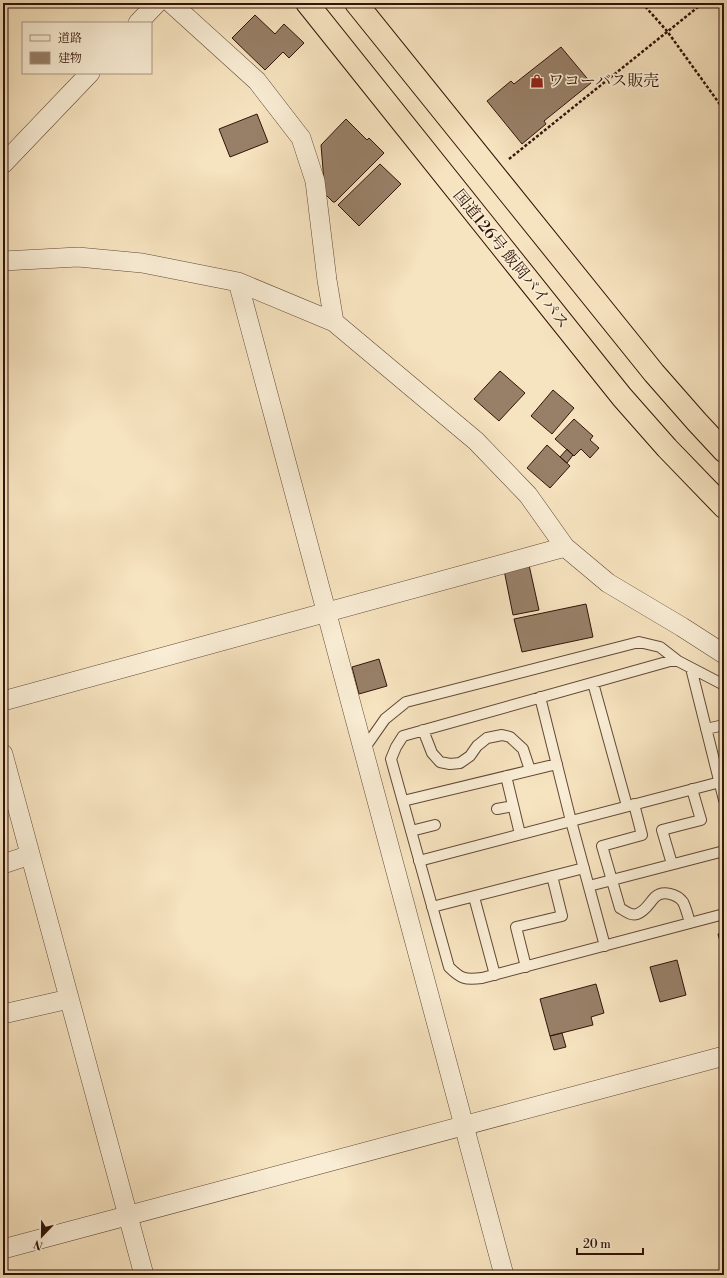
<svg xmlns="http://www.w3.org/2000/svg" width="727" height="1278" font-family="'Libre Bodoni','Noto Serif JP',serif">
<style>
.building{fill:#988068;stroke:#321409}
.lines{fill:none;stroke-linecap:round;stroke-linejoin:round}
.service-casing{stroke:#634836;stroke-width:12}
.minor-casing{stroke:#634836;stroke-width:20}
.trunk-casing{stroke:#321409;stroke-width:24}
.path{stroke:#321409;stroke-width:2.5;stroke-dasharray:3 2;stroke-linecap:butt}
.service{stroke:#f9edd5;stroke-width:10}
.minor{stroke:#f9edd5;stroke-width:19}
.trunk{stroke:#f6e3bf;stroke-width:22}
.labels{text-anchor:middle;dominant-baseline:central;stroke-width:3.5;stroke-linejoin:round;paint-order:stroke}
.poi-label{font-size:16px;fill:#321409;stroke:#f9edd5;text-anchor:start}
.street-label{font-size:16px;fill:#321409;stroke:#f9edd5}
</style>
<rect width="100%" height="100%" fill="#f6e3bf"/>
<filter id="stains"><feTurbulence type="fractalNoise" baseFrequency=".005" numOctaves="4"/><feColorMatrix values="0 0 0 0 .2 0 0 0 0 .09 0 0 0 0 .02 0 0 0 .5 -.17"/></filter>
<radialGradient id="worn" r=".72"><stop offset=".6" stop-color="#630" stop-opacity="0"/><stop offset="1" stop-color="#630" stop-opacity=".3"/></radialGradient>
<path class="building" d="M255,15L275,34L284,24L304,43L289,58L283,52L265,70L232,38Z
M561,47L591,83L544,121L546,124L522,144L487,101L511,81L514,84Z
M257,114L268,142L230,157L219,129Z
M346,119L367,140L369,138L384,153L335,202H333L325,194L321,145Z
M380,164L401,184L359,226L338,205Z
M500,371L525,393L499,421L474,399Z
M553,390L574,408L552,434L531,416Z
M574,419L593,436L590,440L599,448L590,458L581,449L574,456L555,439Z
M547,445L570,466L550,488L527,468Z
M567,449L573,455L567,463L560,457Z
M529,565L539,610L513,615L504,570Z
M586,604L593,637L522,652L514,619Z
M379,659L387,686L359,694L352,667Z
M724,933V957L718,934Z
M677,960L686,995L660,1002L650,967Z
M596,984L604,1013L591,1017L593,1025L550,1036L540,999Z
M562,1033L566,1047L554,1050L550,1036Z"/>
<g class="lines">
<g class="service-casing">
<path id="service" d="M691,668L724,800
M593,683L627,806
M724,685L678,661H670L403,736L396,747L391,759L449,967C461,979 465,980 482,978L724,914
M540,697L571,821L605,946
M706,729L724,725
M423,730L432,753L440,762L450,764L460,763L470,756L477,746L487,738L502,735L510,737L523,749L530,770
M364,749L385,719L406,702L639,642L660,647L678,661
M506,776L520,834
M403,801L557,764
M634,804L642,835L602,846L620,908C625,911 631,916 637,914C646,911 649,903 655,897C663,890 677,894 683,902C686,908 688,916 690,923
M497,809L513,806
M411,831L435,825
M419,861L724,781
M672,864L662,830L701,820L692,789
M589,886L724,851
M474,897L495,975
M432,907L584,868
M526,967L516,927L562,916L552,876"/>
</g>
<g class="minor-casing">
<path id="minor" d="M171,3L257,81L301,138L315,181L327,280L334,322
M138,23L157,3
M3,164L90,73
M3,261L78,257L142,263L238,282L334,322L476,441L528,495L565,547L608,583L682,627L724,654
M238,282L504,1275
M3,701L565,547
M3,754L144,1275
M3,864L30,855
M3,1014L69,999
M3,1249L724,1056"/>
</g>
<g class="trunk-casing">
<path id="trunk" d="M307,3L622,397L667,448L724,507
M356,3L654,373L697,422L724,451"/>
</g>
<path class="path" d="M642,3L667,31L724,110
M509,159L703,3"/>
<use href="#service" class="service"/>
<use href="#minor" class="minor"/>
<use href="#trunk" class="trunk"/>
</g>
<defs>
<g id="shop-bare" transform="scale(1.08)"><path d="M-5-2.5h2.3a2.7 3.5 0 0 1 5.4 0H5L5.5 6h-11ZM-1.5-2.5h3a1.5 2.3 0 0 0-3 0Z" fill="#8f2418" stroke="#f9edd5" stroke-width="2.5" paint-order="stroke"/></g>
</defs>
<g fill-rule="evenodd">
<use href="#shop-bare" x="537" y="81"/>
</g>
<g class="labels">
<g class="poi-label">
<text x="548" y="81">ワコーバス販売</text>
</g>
<g class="street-label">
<text transform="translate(511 259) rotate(51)">国道126号 飯岡バイパス</text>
</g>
</g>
<rect width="727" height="1278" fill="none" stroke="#f6e3bf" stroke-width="16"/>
<rect x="4" y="4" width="719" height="1270" fill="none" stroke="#321409" stroke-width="2"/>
<rect x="8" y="8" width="711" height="1262" fill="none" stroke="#321409"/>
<rect x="22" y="22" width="130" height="52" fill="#f9edd5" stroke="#a99683"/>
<rect x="30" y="35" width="20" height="6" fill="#f9edd5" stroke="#a99683"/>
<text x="58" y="42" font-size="12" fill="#321409">道路</text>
<rect x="30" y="52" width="20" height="12" fill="#988068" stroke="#a99683"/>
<text x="58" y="62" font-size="12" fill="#321409">建物</text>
<g transform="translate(42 1236) rotate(202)" stroke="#f9edd5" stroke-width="3" paint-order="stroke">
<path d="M0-3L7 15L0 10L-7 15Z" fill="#321409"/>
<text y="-6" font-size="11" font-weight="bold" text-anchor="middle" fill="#321409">N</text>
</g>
<path d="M577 1248v6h66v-6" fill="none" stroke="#321409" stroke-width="2"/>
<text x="583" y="1248" font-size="12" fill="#321409" stroke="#f9edd5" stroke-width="3" paint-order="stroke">20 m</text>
<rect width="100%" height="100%" filter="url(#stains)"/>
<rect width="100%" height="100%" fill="url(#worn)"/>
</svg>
